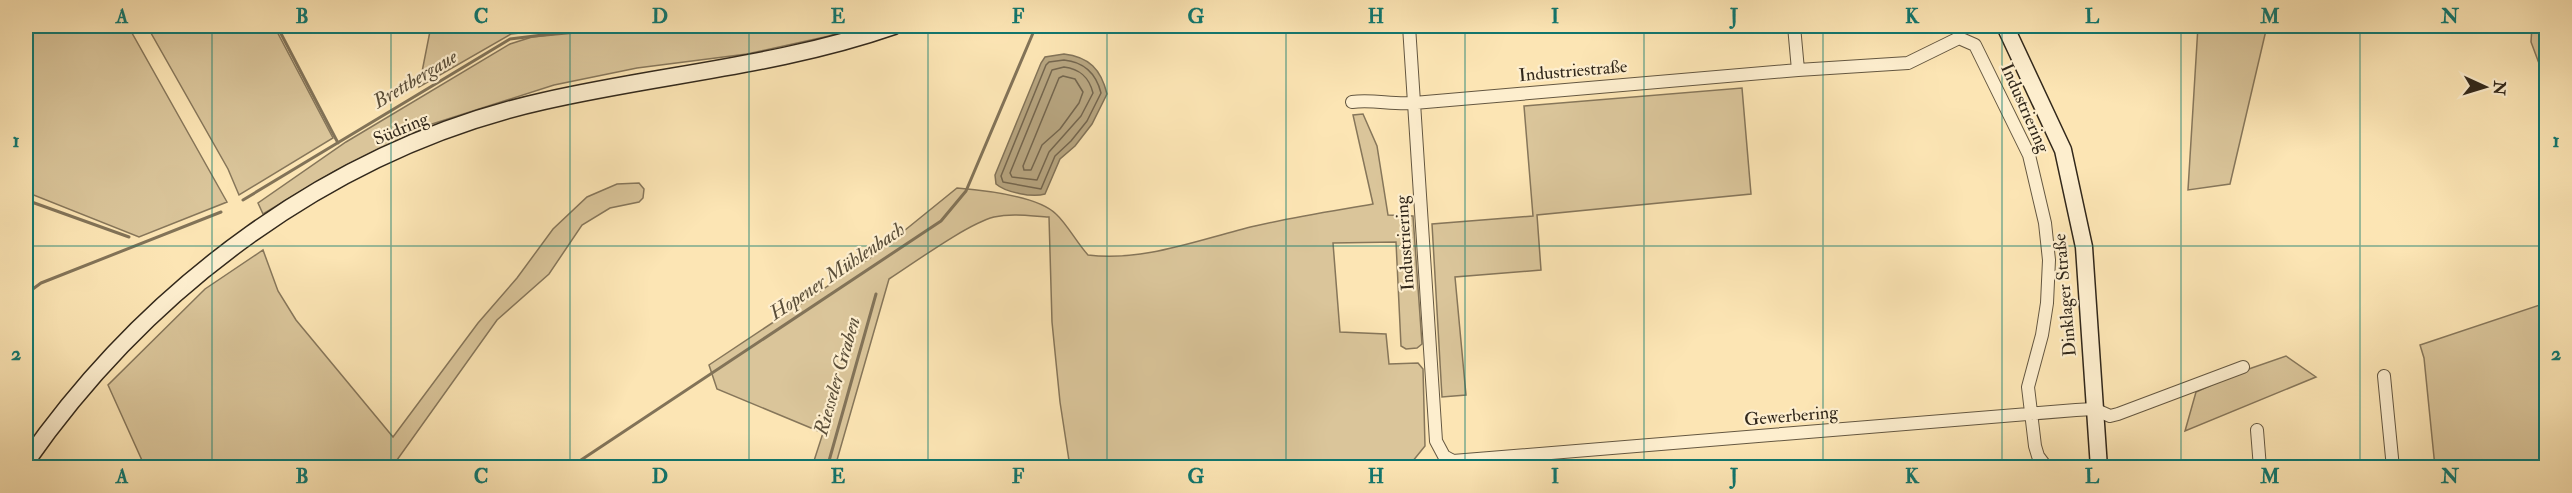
<svg xmlns="http://www.w3.org/2000/svg" width="2572" height="493" font-family="'IM FELL Double Pica',serif">
<style>
.green{fill:#dac59a;stroke:#86765a;stroke-width:1.5}
.water{fill:#b7a580;stroke:#827358;stroke-width:1.5}
.lines{fill:none;stroke-linecap:round;stroke-linejoin:round}
.shore{stroke:#74664e;stroke-width:1.5}
.stream{stroke:#827358;stroke-width:3}
.minor-casing{stroke:#645741;stroke-width:14}
.secondary-casing{stroke:#32281b;stroke-width:19}
.minor{stroke:#fdeece;stroke-width:12}
.secondary{stroke:#fdeece;stroke-width:16}
.grid{fill:none;stroke:#0f766e;stroke-width:1.5;stroke-opacity:0.55}
.labels{text-anchor:middle;dominant-baseline:central;stroke-width:4.5;stroke-linejoin:round;paint-order:stroke}
.street-label{font-size:18px;fill:#32281b;stroke:#fdeece}
.water-label{font-size:20px;font-style:italic;fill:#5a4e39;stroke:#fdeece}
.neatline{fill:none;stroke:#0f766e;stroke-width:2}
.grid-label{font-size:20px;text-anchor:middle;font-weight:bold;fill:#0f766e}
</style>
<rect width="100%" height="100%" fill="#fce5b4"/>
<filter id="stains"><feTurbulence type="fractalNoise" baseFrequency=".00333" numOctaves="4"/><feColorMatrix values="0 0 0 0 .2 0 0 0 0 .09 0 0 0 0 .02 0 0 0 .5 -.17"/></filter>
<radialGradient id="worn" r=".72"><stop offset=".6" stop-color="#630" stop-opacity="0"/><stop offset="1" stop-color="#630" stop-opacity=".3"/></radialGradient>
<path class="green" d="M26,26H128L227,202L139,237L26,192Z
M147,26H274L333,138L239,195L228,169Z
M431,26H586L511,34L419,87Z
M649,26H858L829,36L747,54L637,68L554,85L429,125L335,171L263,214L258,203L346,142L510,44L532,37Z
M2198,26H2267L2230,184L2188,190Z
M2532,26H2546V82L2531,42Z
M1742,88L1751,194L1537,215L1541,270L1455,277L1466,395L1442,397L1432,224L1533,216L1524,106Z
M1363,114L1377,146L1388,215L1413,216L1422,344L1417,348L1406,349L1401,346L1396,242L1333,243L1340,332L1386,334L1389,364L1418,363L1423,369L1425,446L1408,467H1070L1060,402L1052,322L1049,217C1031,216 1012,213 994,217C967,224 914,263 889,279L835,467H812L823,433L717,389L709,365L873,256L957,188C981,190 1038,196 1056,214C1067,224 1077,243 1088,255C1144,262 1200,239 1255,226C1293,217 1333,211 1373,204L1353,115Z
M639,183L644,189L643,198L639,202L610,208L582,225L549,274L497,320L392,467H145L108,385L205,289L263,250L278,291L296,320L393,437L478,323L517,278L553,229L587,197L617,184Z
M2546,303V467H2435L2424,358L2420,345Z
M2286,356L2316,377L2185,431L2196,392L2243,371Z"/>
<path class="water" d="M1064,54C1089,57 1101,69 1107,94L1092,124L1075,146L1060,159L1045,194C1032,198 1005,192 996,184L995,175L1041,63L1045,57Z"/>
<g class="lines">
<path class="shore" d="M1064,60C1084,62 1096,73 1101,93L1087,121L1071,141L1055,156L1041,189L1003,182L1001,176L1046,65L1049,62Z
M1064,67C1080,69 1089,77 1093,93L1081,116L1049,152L1037,180L1012,177L1010,173L1052,70Z
M1063,76L1075,79L1083,92L1079,103L1060,129L1042,145L1031,170H1024L1023,166L1059,78Z"/>
<path class="stream" d="M277,26L338,143
M26,200L129,237
M243,200L510,39L616,26
M26,294L41,283L221,212
M569,468L941,221L966,191L1036,26
M827,468L876,294"/>
<g class="minor-casing">
<path id="minor" d="M1409,26L1436,441L1444,456L1453,461L2076,410L2094,409L2110,416L2118,414L2243,367
M1794,26L1798,70L1908,63L1959,38L1975,45L2029,155L2045,223L2049,260L2047,303L2042,335L2028,387L2035,446L2038,456L2047,468
M1352,102C1373,99 1392,105 1414,103L1798,70
M2384,376L2393,468
M2257,430L2260,468"/>
</g>
<g class="secondary-casing">
<path id="secondary" d="M2005,26L2063,150L2084,247L2099,468
M26,462C148,287 333,148 544,101C662,74 779,66 894,26"/>
</g>
<use href="#minor" class="minor"/>
<use href="#secondary" class="secondary"/>
</g>
<path class="grid" d="M212,26V468M391,26V468M570,26V468M749,26V468M928,26V468M1107,26V468M1286,26V468M1465,26V468M1644,26V468M1823,26V468M2002,26V468M2181,26V468M2360,26V468M26,246H2546"/>
<g class="labels">
<g class="street-label">
<text transform="translate(1573 71) rotate(-5)">Industriestraße</text>
<text transform="translate(2025 108) rotate(66)">Industriering</text>
<text transform="translate(401 129) rotate(-23)">Südring</text>
<text transform="translate(1405 243) rotate(-94)">Industriering</text>
<text transform="translate(2065 295) rotate(-95)">Dinklager Straße</text>
<text transform="translate(1791 416) rotate(-5)">Gewerbering</text>
</g>
<g class="water-label">
<text transform="translate(415 79) rotate(-31)">Brettbergaue</text>
<text transform="translate(837 271) rotate(-34)">Hopener Mühlenbach</text>
<text transform="translate(837 376) rotate(-74)">Riesseler Graben</text>
</g>
</g>
<rect width="2572" height="493" fill="none" stroke="#fce5b4" stroke-width="66"/>
<g transform="translate(2485 87) rotate(94)" stroke="#fdeece" stroke-width="4.5" paint-order="stroke">
<path d="M0-4.5L10 22L0 15L-10 22Z" fill="#32281b"/>
<text y="-9" font-size="16" font-weight="bold" text-anchor="middle" fill="#32281b">N</text>
</g>
<rect x="33" y="33" width="2506" height="427" class="neatline"/>
<g class="grid-label">
<text x="122" y="23">A</text>
<text x="302" y="23">B</text>
<text x="481" y="23">C</text>
<text x="660" y="23">D</text>
<text x="838" y="23">E</text>
<text x="1018" y="23">F</text>
<text x="1196" y="23">G</text>
<text x="1376" y="23">H</text>
<text x="1555" y="23">I</text>
<text x="1734" y="23">J</text>
<text x="1912" y="23">K</text>
<text x="2092" y="23">L</text>
<text x="2270" y="23">M</text>
<text x="2450" y="23">N</text>
<text x="16" y="147">1</text>
<text x="2556" y="147">1</text>
<text x="16" y="360">2</text>
<text x="2556" y="360">2</text>
<text x="122" y="483">A</text>
<text x="302" y="483">B</text>
<text x="481" y="483">C</text>
<text x="660" y="483">D</text>
<text x="838" y="483">E</text>
<text x="1018" y="483">F</text>
<text x="1196" y="483">G</text>
<text x="1376" y="483">H</text>
<text x="1555" y="483">I</text>
<text x="1734" y="483">J</text>
<text x="1912" y="483">K</text>
<text x="2092" y="483">L</text>
<text x="2270" y="483">M</text>
<text x="2450" y="483">N</text>
</g>
<rect width="100%" height="100%" filter="url(#stains)"/>
<rect width="100%" height="100%" fill="url(#worn)"/>
</svg>
